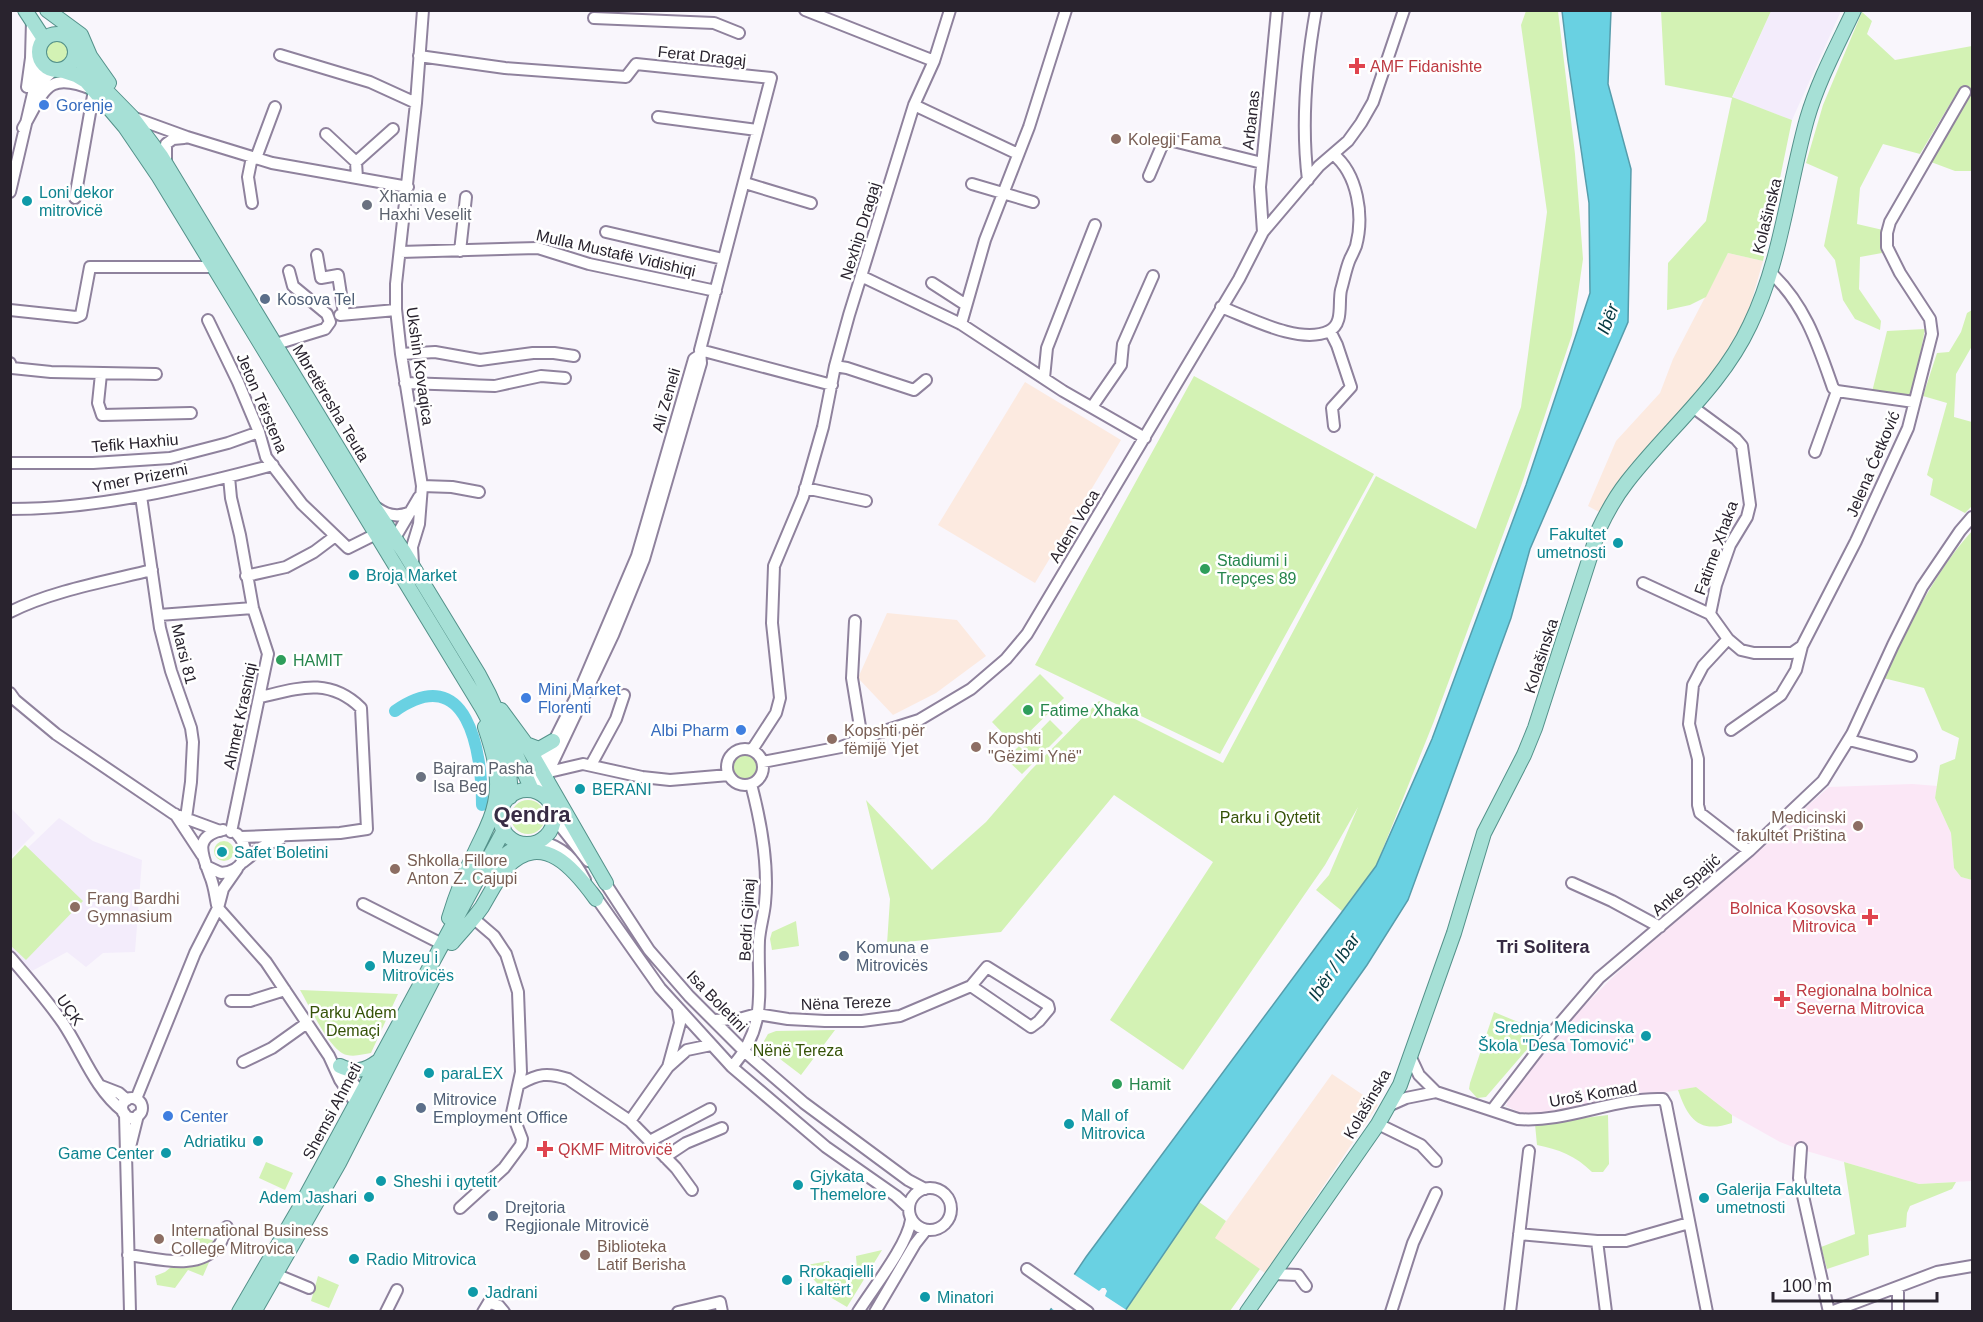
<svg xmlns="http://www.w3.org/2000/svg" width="1983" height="1322" font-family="Helvetica,sans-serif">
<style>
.commercial{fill:#fceae0}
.built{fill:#f3ecfb}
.medical{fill:#fbe7f6}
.green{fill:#d3f2b4}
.water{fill:#69d1e2;stroke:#569dac;stroke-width:1.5}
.pier{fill:#f9f6fc}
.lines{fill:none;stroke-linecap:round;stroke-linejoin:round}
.canal{stroke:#69d1e2;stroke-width:12}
.minor-casing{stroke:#8f829d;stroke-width:14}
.major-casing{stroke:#54918a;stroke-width:16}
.minor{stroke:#fff;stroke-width:10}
.major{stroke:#a6e0d6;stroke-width:14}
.health-dot{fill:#e0444e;stroke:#fff;stroke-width:2}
.shop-dot{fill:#3f7fe0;stroke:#fff;stroke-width:2}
.education-dot{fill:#8d6e63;stroke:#fff;stroke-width:2}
.culture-dot{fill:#0f9aa8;stroke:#fff;stroke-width:2}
.worship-dot{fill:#6b7280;stroke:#fff;stroke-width:2}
.service-dot{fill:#5c6f8a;stroke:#fff;stroke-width:2}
.leisure-dot{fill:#2e9e5b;stroke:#fff;stroke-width:2}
.labels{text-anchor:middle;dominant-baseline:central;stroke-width:5;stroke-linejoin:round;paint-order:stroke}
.street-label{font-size:16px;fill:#29232e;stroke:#fff}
.health-label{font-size:16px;fill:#be3a42;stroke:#fff;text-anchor:start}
.shop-label{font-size:16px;fill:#366cbe;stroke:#fff;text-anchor:start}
.education-label{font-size:16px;fill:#785e54;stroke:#fff;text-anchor:start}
.culture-label{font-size:16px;fill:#0d838f;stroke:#fff;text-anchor:start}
.worship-label{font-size:16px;fill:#5b616d;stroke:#fff;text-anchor:start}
.service-label{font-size:16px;fill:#4e5e75;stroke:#fff;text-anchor:start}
.leisure-label{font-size:16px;fill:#27864d;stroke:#fff;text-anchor:start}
.park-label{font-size:16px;fill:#355207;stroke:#fff}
.water-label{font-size:18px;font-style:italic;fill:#063941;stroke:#fff}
.neighbourhood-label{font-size:18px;font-weight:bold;fill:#382c44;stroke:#fff}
.district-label{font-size:22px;font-weight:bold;fill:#382c44;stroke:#fff}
</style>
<rect width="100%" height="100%" fill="#f9f6fc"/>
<path class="commercial" d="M1728,253L1763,261L1743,331L1700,390L1618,486L1599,512L1588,506L1616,441L1660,393L1673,359Z
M1025,382L1121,440L1035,583L938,525Z
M887,613L957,620L986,656L936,693L893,715L858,678Z
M1332,1074L1378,1105L1265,1273L1214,1238Z"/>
<path class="built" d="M1771,11H1841L1792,120L1732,98Z
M11,808L35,833L11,857H10Z
M59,818L93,841L142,860L135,952L103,953L86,967L67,952L32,971L11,950V864Z"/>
<path class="medical" d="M1912,784L1937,786L1935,798L1951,833L1954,868L1961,877L1972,880V1181L1919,1184L1793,1147L1780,1142L1732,1115L1696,1087L1544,1114H1523L1506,1106L1508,1100L1567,1023L1616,974L1829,787Z"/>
<path class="green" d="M1526,11H1558L1575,154L1583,259L1572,335L1521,486L1434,721L1376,866L1342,911L1316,890L1329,875L1358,807L1325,865L1183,1070L1110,1020L1213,862L1114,795L1001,932L887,944L890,899L866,800L932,870L986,822L1031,770L1099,701L1223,763L1376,476L1476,529L1521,407L1547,212L1521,25Z
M1661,11H1771L1732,97L1792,120L1763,261L1728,253L1706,297L1690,305L1667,310L1668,263L1706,221L1732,98L1665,85Z
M1862,12L1872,21L1867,34L1895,60L1972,46V171H1955L1931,162L1971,90L1965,86L1956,94L1920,154L1883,144L1860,188L1857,224L1883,230L1882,253L1860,257L1859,289L1881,321L1880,330L1855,319L1843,300L1835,260L1824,246L1838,177L1806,163L1823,105Z
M45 53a13 13 0 1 1 26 0a13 13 0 1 1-26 0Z
M1972,310V346L1956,374L1954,417L1972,422V506L1965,513L1930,495L1933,479L1927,475L1947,403L1923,396L1937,353L1949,352L1961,332L1967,313Z
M1925,329L1912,398L1872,392L1887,331Z
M1194,376L1374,474L1220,754L1035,665Z
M1972,531V880L1961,877L1954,868L1951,833L1935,798L1940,765L1955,759L1959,738L1942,730L1924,688L1883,678C1909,627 1933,574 1972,531Z
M1040,674L1064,698L1015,746L992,722Z
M1050,720L1063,733L1022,774L1006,759L1019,746L1022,749Z
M732 767a13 13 0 1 1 26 0a13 13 0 1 1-26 0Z
M511 817a17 17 0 1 1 34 0a17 17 0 1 1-34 0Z
M214 851a10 10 0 1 1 20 0a10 10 0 1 1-20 0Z
M25,845L83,901L26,960L10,945L11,860Z
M796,921L799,946L772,950L770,939L772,932Z
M300,990L398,994L371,1053C364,1054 355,1057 347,1055C330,1052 309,1005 300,990Z
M1494,1012L1542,1032L1486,1097L1477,1098L1469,1089L1470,1083Z
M835,1030L801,1075L767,1049L764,1041L768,1034L776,1031Z
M1696,1087L1732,1115V1123C1699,1134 1688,1119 1678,1090Z
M1608,1115L1609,1164L1603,1172H1592C1576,1156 1558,1149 1537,1145L1535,1124Z
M266,1162L293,1173L285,1190L259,1178Z
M1844,1162L1919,1184L1956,1182L1952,1189L1910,1206L1907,1213L1906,1227L1868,1235L1869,1255L1827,1269L1821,1247L1855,1234Z
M1199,1202L1226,1221L1215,1238L1260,1269L1230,1311L1193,1310L1191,1312H1128L1126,1310Z
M194,1235L218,1242L203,1276L188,1270L175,1288L157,1285L155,1276L165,1272L192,1250Z
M882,1250L847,1307L830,1297L801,1266L829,1261L832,1274L857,1269L856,1256Z
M318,1276L339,1285L329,1308L311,1301Z"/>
<path class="water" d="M1562,11H1611L1608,84L1631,169L1628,322L1530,549L1511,618L1408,900L1367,965L1199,1202L1125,1311L1049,1312L1086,1257L1376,866L1432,739L1526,485L1590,293L1589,203L1568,61Z"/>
<path class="pier" d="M1072,1273L1099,1291L1102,1288H1105L1107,1291L1105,1296L1128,1311L1056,1312L1049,1306Z"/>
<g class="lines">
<path class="canal" d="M395,711C468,660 482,752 482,805"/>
<g class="minor-casing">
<path id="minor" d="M805,10L934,61
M594,18L714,23L739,33
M280,55L370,82L416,103
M419,56L505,68L626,77L636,64L771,78L700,350L832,385
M27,87L31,58L32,21
M38,92L43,80L54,70
M914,105L1018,154
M132,117L187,137L272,163L408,187
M658,117L757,130
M23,128C45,90 46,70 94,90L75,198
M326,134L356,162
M256,158L275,107
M166,162V144L173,139L184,138
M1149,176L1161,148L1166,141H1173L1262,163
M357,178L356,162L393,129
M1308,180C1301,124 1306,66 1316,10
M745,183L811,203
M972,184L1033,202
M10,192L38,72L39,53
M252,203L248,177L252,157
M606,232L723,259
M1263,232L1260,187L1277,10
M460,251L466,197
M400,252L538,248L589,264L716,291
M317,255L321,278L338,275L344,314
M1770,272C1805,304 1818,345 1833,388L1837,391L1914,402
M861,276L961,324L1063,391L1145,438
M932,283L966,305
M1221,307C1250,318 1300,345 1329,331C1344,324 1338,303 1341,290C1344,280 1346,268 1350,259C1352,255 1354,251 1356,246C1364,216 1358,174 1333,154
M10,310L76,317L81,315L90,267H212
M340,315L396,310
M208,320L238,382L259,432L266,457L302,504L348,548L376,534
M961,324L985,240L1029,127L1066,10
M1330,331L1337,345L1351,387L1332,408L1334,426
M276,344L325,329L330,322L327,314L293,286L289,271
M401,354L435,352L480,360L533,353H554L574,356
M10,363L12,368L51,372L156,374
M835,366L847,368L914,390L926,380
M101,374L98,403L102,415L191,413
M1044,378L1047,348L1095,225
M405,383L495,386L541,376L565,378
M1092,407L1121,365L1123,344L1153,276
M1694,408L1736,439L1742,446L1750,505L1747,517L1730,545L1716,585L1710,614
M1815,452L1837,391
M10,463H93L170,458L228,443L259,432
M229,477L231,498L240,535L253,608L268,654L231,832
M422,486L452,487L479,492
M805,488L866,501
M141,496L160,628L171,671L191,728L193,742L191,782L186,818
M377,508C388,516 400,518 412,511
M10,509C99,509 187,488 273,465
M392,543L419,497
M413,563L412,547L419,524L422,486L401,354L396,309V284L416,103L423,10
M246,576L286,567L314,552L334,537
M1643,583L1710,614L1728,639L1741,650L1754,653H1792L1802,646
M10,612C51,591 108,581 152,570
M159,615L253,608
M855,621L852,678L862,739
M1728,639L1703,666L1693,685L1689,724L1698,759V805L1700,813L1749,851
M10,693L15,700L56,734L174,814L220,831
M1731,730L1781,695L1796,670L1802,646L1856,541L1908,428L1932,334L1930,319L1900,273L1887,247V233L1890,222L1965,92
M1849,740L1911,756
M727 767a18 18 0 1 1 36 0a18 18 0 1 1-36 0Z
M752,750L776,713L780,698L772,623L774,566L803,497L823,427L835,366L849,315L914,105L934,61L950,10
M763,762L841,747L881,732L919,720L971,689L1006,659L1027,634L1239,279L1263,232L1319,166L1348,141L1361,123L1373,102L1404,10
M591,765L616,719L624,695
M549,772L583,764L642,777L670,780L729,775
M534,791L540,769L582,685L637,556L694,359L700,355
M542,794L552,764L613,635L644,559L701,363L700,350
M175,814L202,855
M554,818L588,861
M241,837L340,833L367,829L361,708C329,677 299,688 261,697
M540,841C564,847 574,859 585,880
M243,862L262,847L280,839
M206,866L221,873C243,872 253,851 237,834
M602,878L649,950L689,996L745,1052L804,1103L908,1180L925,1189
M1572,883L1612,901L1660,927
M593,893L660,988L732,1067L826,1147L896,1196L909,1208
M363,904L442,944
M217,905C215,895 214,885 210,876C203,856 192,836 223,830
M218,908L266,962L329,1056L340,1080L359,1108
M10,957C28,978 47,1000 63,1023C83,1053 94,1088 123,1111
M231,1001H250L285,990
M678,1010L680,1023L668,1067L687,1050L711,1045
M714,1020L739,1019L757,1014L788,1019L825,1021H862L900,1016L971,986L987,967L1048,1005L1049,1009L1039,1021L1031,1027L971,986
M1411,1058L1419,1075L1436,1092
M243,1062L272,1048L307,1023
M339,1065L365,1098
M732,1067C769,1024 757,991 759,940C760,927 764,915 765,903C769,863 761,822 751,784
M520,1084C538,1074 547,1072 568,1079L630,1121L676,1168L692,1190
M101,1086L119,1093L127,1100
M122 1108a10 10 0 1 1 20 0a10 10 0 1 1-20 0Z
M136,1099L195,953L218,908L223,889L237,869
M1388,1106L1406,1098L1436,1092L1518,1119C1567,1123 1614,1097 1663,1099L1666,1104L1707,1312
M1492,1110L1545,1041L1599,978L1749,851L1823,781L1852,734L1893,645L1922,587L1960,531L1972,517
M125,1114L130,1312
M630,1121L668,1067
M1378,1124L1421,1145L1436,1161
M650,1141L710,1109
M130,1147L138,1115
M1801,1148L1799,1178L1829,1312
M665,1157L686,1143L722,1128
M909 1209a21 21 0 1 1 42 0a21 21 0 1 1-42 0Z
M460,1208L504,1168L521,1145L522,1139L512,1113L521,1072L518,992L506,954L494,936L473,918
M1519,1234L1597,1241H1626L1689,1223
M1597,1241L1606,1312
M128,1255C157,1258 198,1272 219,1245C223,1240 224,1233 227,1227
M1027,1269L1088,1312
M275,1274L309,1288
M1274,1274L1298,1275L1306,1286
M1898,1288V1312
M386,1312L397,1290
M483,1312L489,1302L499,1306L504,1312
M678,1312L720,1302L722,1312
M858,1312C873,1288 907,1246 911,1220
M875,1312L915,1244L926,1230
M1391,1312L1413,1243L1436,1193
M1510,1312L1529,1151
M1831,1312L1937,1272L1972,1266"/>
</g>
<g class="major-casing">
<path id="major" d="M25,10L44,39
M47,10L81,35L90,56L109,83
M39 52a18 18 0 1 1 36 0a18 18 0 1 1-36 0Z
M76,50L85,69L132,117L161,156L372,504L404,552L479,675L489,694L532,790
M61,70L76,75L86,81L125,127L159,177L482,708C499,740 512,759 510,797
M501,710L526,744L606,883
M526,744L539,749L553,741
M500 817a27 27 0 1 1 54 0a27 27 0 1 1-54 0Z
M488,875C499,859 508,849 527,844
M449,918C456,895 465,872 476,850C483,835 492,820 495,803C501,777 493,751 485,727
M452,943C462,931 473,920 482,907C490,894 497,879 507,867C543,830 575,870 596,899
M340,1066C354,1073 365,1071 377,1062
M239,1312L300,1207L504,830
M254,1312L339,1163L434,977
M1247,1312L1378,1124L1400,1085L1454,933L1484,833L1524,755L1535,728L1599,529C1607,512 1616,496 1627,482C1668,429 1721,387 1750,325C1781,261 1788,187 1807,119C1818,81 1837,46 1854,10"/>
</g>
<use href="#minor" class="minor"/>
<use href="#major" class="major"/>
</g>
<g class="health-dot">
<path d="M1354 57h6v6h6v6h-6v6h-6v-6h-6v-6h6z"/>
<path d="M1867 908h6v6h6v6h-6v6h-6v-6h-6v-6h6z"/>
<path d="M1779 990h6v6h6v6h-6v6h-6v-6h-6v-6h6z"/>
<path d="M542 1140h6v6h6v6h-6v6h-6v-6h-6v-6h6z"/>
</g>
<g class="shop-dot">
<circle cx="44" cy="105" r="6"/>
<circle cx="526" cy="698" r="6"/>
<circle cx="741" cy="730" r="6"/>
<circle cx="168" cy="1116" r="6"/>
</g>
<g class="education-dot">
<circle cx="1116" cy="139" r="6"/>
<circle cx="832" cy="739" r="6"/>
<circle cx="976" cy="747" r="6"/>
<circle cx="1858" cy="826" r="6"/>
<circle cx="395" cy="869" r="6"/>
<circle cx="75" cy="907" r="6"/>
<circle cx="159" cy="1239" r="6"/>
<circle cx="585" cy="1255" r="6"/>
</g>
<g class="culture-dot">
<circle cx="27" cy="201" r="6"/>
<circle cx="1618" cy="543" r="6"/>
<circle cx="354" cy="575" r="6"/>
<circle cx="580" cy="789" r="6"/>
<circle cx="222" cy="852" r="6"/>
<circle cx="370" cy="966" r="6"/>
<circle cx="1646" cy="1036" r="6"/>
<circle cx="429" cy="1073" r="6"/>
<circle cx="1069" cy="1124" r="6"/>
<circle cx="258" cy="1141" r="6"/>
<circle cx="166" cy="1153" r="6"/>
<circle cx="381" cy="1181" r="6"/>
<circle cx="798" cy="1185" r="6"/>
<circle cx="369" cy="1197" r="6"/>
<circle cx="1704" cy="1198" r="6"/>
<circle cx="354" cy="1259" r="6"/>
<circle cx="787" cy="1280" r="6"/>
<circle cx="473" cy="1292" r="6"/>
<circle cx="925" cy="1297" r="6"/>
</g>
<g class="worship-dot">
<circle cx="367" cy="205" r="6"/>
<circle cx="421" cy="777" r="6"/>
</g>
<g class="service-dot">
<circle cx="265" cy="299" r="6"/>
<circle cx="844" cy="956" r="6"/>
<circle cx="421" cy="1108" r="6"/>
<circle cx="493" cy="1216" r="6"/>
</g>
<g class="leisure-dot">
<circle cx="1205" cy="569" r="6"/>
<circle cx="281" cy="660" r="6"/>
<circle cx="1028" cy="710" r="6"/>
<circle cx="1117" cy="1084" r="6"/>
</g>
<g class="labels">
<g class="street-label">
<text transform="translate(702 56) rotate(6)">Ferat Dragaj</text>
<text transform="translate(1251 120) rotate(-84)">Arbanas</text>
<text transform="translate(1767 216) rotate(-76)">Kolašinska</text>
<text transform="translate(860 231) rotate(-73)">Nexhip Dragaj</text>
<text transform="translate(616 253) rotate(13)">Mulla Mustafë Vidishiqi</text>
<text transform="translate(420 366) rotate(82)">Ukshin Kovaqica</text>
<text transform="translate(666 400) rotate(-74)">Ali Zeneli</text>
<text transform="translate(262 403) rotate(67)">Jeton Tërstena</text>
<text transform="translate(331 403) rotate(59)">Mbretëresha Teuta</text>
<text transform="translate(135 443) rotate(-5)">Tefik Haxhiu</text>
<text transform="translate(1873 464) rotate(-67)">Jelena Ćetković</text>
<text transform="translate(140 478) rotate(-11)">Ymer Prizerni</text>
<text transform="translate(1074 526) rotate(-59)">Adem Voca</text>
<text transform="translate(1716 548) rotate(-70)">Fatime Xhaka</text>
<text transform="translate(184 654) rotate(76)">Marsi 81</text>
<text transform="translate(1541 656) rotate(-72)">Kolašinska</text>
<text transform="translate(240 716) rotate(-78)">Ahmet Krasniqi</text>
<text transform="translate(1686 885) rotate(-41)">Anke Spajić</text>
<text transform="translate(747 920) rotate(-87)">Bedri Gjinaj</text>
<text transform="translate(717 1001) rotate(46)">Isa Boletini</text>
<text transform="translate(846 1003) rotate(-2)">Nëna Tereze</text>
<text transform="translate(70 1010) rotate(55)">UÇK</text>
<text transform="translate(1593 1094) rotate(-10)">Uroš Komad</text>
<text transform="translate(1367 1104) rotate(-60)">Kolašinska</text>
<text transform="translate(332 1111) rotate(-62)">Shemsi Ahmeti</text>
</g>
<g class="health-label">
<text x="1370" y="66">AMF Fidanishte</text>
<text x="1856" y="908" text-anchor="end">Bolnica Kosovska<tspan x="1856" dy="18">Mitrovica</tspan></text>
<text x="1796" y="990">Regionalna bolnica<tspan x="1796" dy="18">Severna Mitrovica</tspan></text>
<text x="558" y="1149">QKMF Mitrovicë</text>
</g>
<g class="shop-label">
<text x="56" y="105">Gorenje</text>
<text x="538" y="689">Mini Market<tspan x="538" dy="18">Florenti</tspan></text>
<text x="729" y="730" text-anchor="end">Albi Pharm</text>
<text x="180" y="1116">Center</text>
</g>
<g class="education-label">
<text x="1128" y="139">Kolegji Fama</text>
<text x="844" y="730">Kopshti për<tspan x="844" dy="18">fëmijë Yjet</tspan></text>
<text x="988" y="738">Kopshti<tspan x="988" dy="18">"Gëzimi Ynë"</tspan></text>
<text x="1846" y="817" text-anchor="end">Medicinski<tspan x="1846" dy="18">fakultet Priština</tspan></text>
<text x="407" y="860">Shkolla Fillore<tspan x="407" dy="18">Anton Z. Cajupi</tspan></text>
<text x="87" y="898">Frang Bardhi<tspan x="87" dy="18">Gymnasium</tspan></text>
<text x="171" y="1230">International Business<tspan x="171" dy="18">College Mitrovica</tspan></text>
<text x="597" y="1246">Biblioteka<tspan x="597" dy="18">Latif Berisha</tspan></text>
</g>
<g class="culture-label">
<text x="39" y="192">Loni dekor<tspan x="39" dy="18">mitrovicë</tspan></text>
<text x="1606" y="534" text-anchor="end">Fakultet<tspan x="1606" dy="18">umetnosti</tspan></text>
<text x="366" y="575">Broja Market</text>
<text x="592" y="789">BERANI</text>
<text x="234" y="852">Safet Boletini</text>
<text x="382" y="957">Muzeu i<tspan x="382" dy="18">Mitrovicës</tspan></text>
<text x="1634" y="1027" text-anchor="end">Srednja Medicinska<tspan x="1634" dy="18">Škola "Desa Tomović"</tspan></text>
<text x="441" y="1073">paraLEX</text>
<text x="1081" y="1115">Mall of<tspan x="1081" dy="18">Mitrovica</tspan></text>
<text x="246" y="1141" text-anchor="end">Adriatiku</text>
<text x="154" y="1153" text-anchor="end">Game Center</text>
<text x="810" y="1176">Gjykata<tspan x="810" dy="18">Themelore</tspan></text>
<text x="393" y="1181">Sheshi i qytetit</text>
<text x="1716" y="1189">Galerija Fakulteta<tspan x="1716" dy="18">umetnosti</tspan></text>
<text x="357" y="1197" text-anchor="end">Adem Jashari</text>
<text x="366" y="1259">Radio Mitrovica</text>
<text x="799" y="1271">Rrokaqielli<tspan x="799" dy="18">i kaltërt</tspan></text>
<text x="485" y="1292">Jadrani</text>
<text x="937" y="1297">Minatori</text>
</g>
<g class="worship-label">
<text x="379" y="196">Xhamia e<tspan x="379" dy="18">Haxhi Veselit</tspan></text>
<text x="433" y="768">Bajram Pasha<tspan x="433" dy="18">Isa Beg</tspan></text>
</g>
<g class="service-label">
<text x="277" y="299">Kosova Tel</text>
<text x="856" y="947">Komuna e<tspan x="856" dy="18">Mitrovicës</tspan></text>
<text x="433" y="1099">Mitrovice<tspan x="433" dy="18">Employment Office</tspan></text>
<text x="505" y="1207">Drejtoria<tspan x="505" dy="18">Regjionale Mitrovicë</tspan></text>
</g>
<g class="leisure-label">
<text x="1217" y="560">Stadiumi i<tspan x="1217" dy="18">Trepçes 89</tspan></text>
<text x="293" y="660">HAMIT</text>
<text x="1040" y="710">Fatime Xhaka</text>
<text x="1129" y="1084">Hamit</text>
</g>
<g class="park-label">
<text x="1270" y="817">Parku i Qytetit</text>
<text x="353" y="1012">Parku Adem<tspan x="353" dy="18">Demaçi</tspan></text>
<text x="798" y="1050">Nënë Tereza</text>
</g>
<g class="water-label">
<text transform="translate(1608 319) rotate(-69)">Ibër</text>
<text transform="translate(1334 967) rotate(-56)">Ibër / Ibar</text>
</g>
<g class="neighbourhood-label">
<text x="1543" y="947">Tri Solitera</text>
</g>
<g class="district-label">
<text x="532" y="814">Qendra</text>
</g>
</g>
<rect width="1983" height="1322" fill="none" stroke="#29232e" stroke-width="24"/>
<path d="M1773 1292v9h164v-9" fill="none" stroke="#29232e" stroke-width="3"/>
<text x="1782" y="1292" font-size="18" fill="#29232e" stroke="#ffffff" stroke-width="4.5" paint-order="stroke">100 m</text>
</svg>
